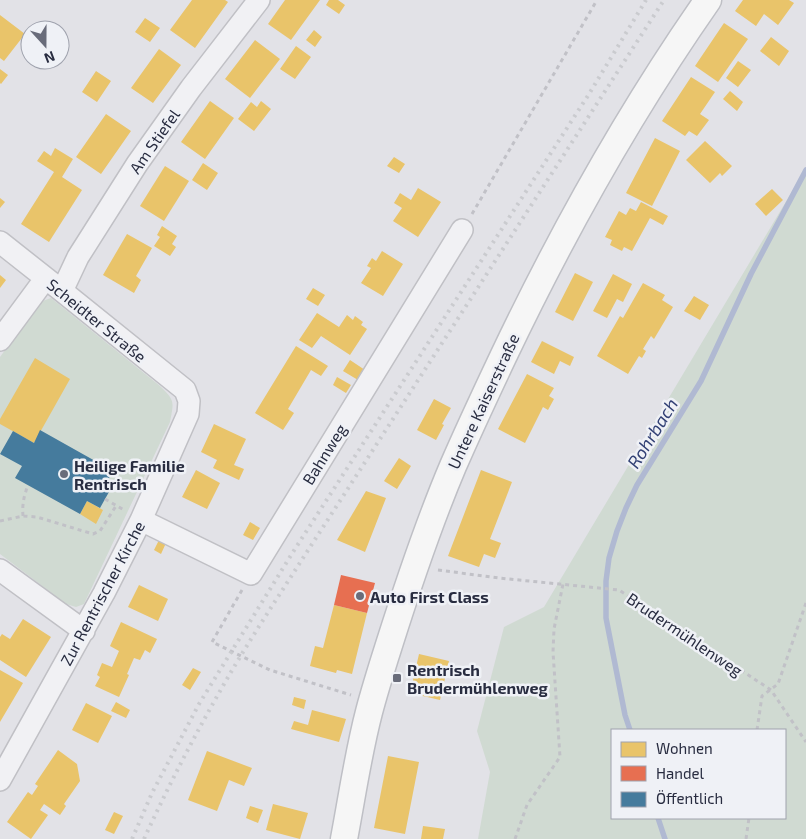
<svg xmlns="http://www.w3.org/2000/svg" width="806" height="839" font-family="'Exo 2',sans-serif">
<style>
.green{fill:#d0dad2;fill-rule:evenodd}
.homes{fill:#e9c46a}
.shops{fill:#e76f51}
.public{fill:#457b9d}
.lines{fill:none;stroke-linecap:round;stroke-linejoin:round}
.stream{stroke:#b0b9d2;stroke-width:5.5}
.minor-casing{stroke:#c0c0c5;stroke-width:24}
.major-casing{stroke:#bebfc5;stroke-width:29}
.path{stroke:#c1c1c7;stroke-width:3;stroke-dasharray:4 4;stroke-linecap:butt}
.minor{stroke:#f1f1f4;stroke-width:21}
.major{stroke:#f6f6f6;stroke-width:26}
.rail{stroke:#cacbcf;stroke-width:4;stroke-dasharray:2.5 5;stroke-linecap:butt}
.poi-dot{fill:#696c7a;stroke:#eff1f6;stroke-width:2}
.labels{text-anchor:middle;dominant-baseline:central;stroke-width:5;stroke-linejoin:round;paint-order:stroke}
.street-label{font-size:16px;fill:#282c40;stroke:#eff1f6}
.poi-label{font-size:16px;font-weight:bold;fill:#282c40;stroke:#eff1f6;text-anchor:start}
.water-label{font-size:18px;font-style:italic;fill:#324175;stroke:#eff1f6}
</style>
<rect width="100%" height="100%" fill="#e2e2e7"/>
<path class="green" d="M806,168V839H478L490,772L477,731L504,627L544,607ZM612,730H785V818H612Z
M51,298L160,386C175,401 174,401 170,422L84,604L76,607L66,604L0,554V357L40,302Z"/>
<path class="homes" d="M192,0H225L228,2L195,48L170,30Z
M285,0H320L291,40L268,24Z
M329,0H338L345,5L339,14L326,5Z
M743,0H789L794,3L778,25L764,14L756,26L735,11Z
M0,15L25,34L4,61L0,58Z
M145,18L160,28L150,42L135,32Z
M724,23L748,39L718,82L695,66Z
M314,30L322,37L315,47L306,40Z
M771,37L789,51L779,66L760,51Z
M255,40L280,59L250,98L225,79Z
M296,46L311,57L295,79L280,69Z
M159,49L181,65L153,103L131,88Z
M738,61L751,70L738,87L726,78Z
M0,69L8,75L1,84L0,83Z
M96,71L111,81L97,102L82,92Z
M691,77L715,92L700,114L709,120L697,136L689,131L685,136L662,121Z
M730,91L743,102L737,111L723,99Z
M210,101L234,118L205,159L181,142Z
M261,101L271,109L254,131L238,119L251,102L257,107Z
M106,114L131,131L101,174L76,157Z
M655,138L680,151L652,206L626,193Z
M705,141L732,166L722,176L720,173L710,183L686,160Z
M55,148L73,159L62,177L82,190L49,242L21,224L54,172L37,161L44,151L51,156Z
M394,157L405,164L399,173L387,166Z
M203,163L218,173L207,190L192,180Z
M165,166L189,181L164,221L140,206Z
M418,188L441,202L418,237L393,221L402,208L394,203L400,193L411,200Z
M772,189L783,200L766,216L755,204Z
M0,198L5,202L0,208Z
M641,202L668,216L663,225L650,218L632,251L624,247L622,251L610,245L612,240L605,237L619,211L626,215L630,208L636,211Z
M162,226L177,236L172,244L176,247L170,256L154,246L160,237L157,235Z
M127,234L152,248L136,276L141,280L134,293L103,275Z
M382,251L403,264L383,296L361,283L371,268L367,266L372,258L376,261Z
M575,273L593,282L573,321L555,312Z
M613,274L632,284L623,302L617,299L607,318L593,311Z
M0,275L6,280L0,288Z
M643,283L665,295L662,300L673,307L654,339L651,336L643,349L646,351L642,358L639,356L628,374L597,356L620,316L623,318Z
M313,288L325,295L318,306L306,299Z
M694,296L709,305L700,320L684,311Z
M317,313L339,327L347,315L353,320L355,316L363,322L361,325L367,329L350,355L321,336L312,348L299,340Z
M542,341L574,357L570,366L560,361L554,374L531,362Z
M296,346L328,366L321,376L311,370L288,409L294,413L283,430L255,413Z
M35,358L70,379L34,443L0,424V419Z
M350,360L365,370L358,380L343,371Z
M527,374L554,388L549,396L554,399L548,410L543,407L525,443L498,429Z
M337,377L351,385L346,393L333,385Z
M434,399L451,408L442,424L444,425L436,440L417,430Z
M214,424L246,439L234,465L244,469L239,480L213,468L217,460L201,452Z
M399,458L411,466L397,489L384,481Z
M196,470L220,483L207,509L182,497Z
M481,470L512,482L490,539L501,543L495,558L484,554L479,567L448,556Z
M366,491L386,498L365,552L337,540Z
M87,501L103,510L96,524L80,514Z
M250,522L260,528L253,540L243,535Z
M159,540L166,543L161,554L154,550Z
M139,585L168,599L158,621L128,607Z
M334,605L367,613L352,674L337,670L336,673L310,666L315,646L323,648Z
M23,619L51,637L26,677L0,660V637L2,634L10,639Z
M121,622L157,639L150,653L145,650L140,660L134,658L127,674L129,675L119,697L95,686L100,677L97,675L102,663L112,667L119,651L110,646Z
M419,654L449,661L440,700L410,693Z
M193,668L201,672L190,690L182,685Z
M0,670L23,683L0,722Z
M294,697L306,700L304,709L292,705Z
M116,702L130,710L126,718L111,711Z
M86,703L112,716L98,743L72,730Z
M312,710L346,719L339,742L291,729L294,721L308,725Z
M58,750L77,764L80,781L64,804L66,806L60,815L44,804L40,810L48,815L31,839L7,822L28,792L32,795L38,786L35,784Z
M207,751L252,768L244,786L229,780L217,811L188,800Z
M388,756L419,762L405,834L374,828Z
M273,804L308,813L300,839L266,830Z
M250,806L263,810L258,823L246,818Z
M114,812L123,816L114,834L105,830Z
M423,826L445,829L443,839H421Z"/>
<path class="shops" d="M341,575L375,583L367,613L334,605Z"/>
<path class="public" d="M40,430L113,471L108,480L114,483L100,508L87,501L80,514L15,478L22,466L0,454L13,431L34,443Z"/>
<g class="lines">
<path class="stream" d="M630,730L625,715L606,618V581L609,558L617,531L626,508L637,485L701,381L751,274L806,170
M658,818L665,839"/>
<g class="minor-casing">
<path id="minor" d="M0,242L62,291L185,390L189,401L188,414L141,520L104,593L0,780
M62,291L78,257L137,164L191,88L259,0
M0,340L45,279
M141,520L251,574L462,230
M0,570L84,631"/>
</g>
<g class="major-casing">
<path id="major" d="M344,839C352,797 358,754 369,712C375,689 382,667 389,645C408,585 428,525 453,466C469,429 486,393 503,357C562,233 629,113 708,0"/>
</g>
<path class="path" d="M472,214L597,0
M105,499L124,510
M23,516C22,504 24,496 28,485
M0,521L23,516L37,517L93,534L100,531L116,506
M438,570L499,578L619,590L771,690L806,742
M242,590L212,642L270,670L351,695
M757,730L762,696L778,684L806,603
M515,839L527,805L560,757L553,652L554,629L563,584
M746,839L749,818"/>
<use href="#minor" class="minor"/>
<use href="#major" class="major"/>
<path class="rail" d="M132,839L152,793L199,704L293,552L589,94L646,0
M144,839C171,780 201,723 234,667C256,630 280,594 303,558L664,0"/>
</g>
<g class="poi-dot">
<circle cx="64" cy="474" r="5"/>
<circle cx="360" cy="596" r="5"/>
<rect x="392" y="673" width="10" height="10" rx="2.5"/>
</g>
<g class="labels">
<g class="street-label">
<text transform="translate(154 141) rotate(-55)">Am Stiefel</text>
<text transform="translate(97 320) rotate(39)">Scheidter Straße</text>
<text transform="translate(483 401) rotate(-65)">Untere Kaiserstraße</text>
<text transform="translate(324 454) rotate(-58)">Bahnweg</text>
<text transform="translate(102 593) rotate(-62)">Zur Rentrischer Kirche</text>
<text transform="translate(685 634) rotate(34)">Brudermühlenweg</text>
</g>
<g class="poi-label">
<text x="74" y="465">Heilige Familie<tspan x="74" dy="18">Rentrisch</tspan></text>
<text x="370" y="596">Auto First Class</text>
<text x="407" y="669">Rentrisch<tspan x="407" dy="18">Brudermühlenweg</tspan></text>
</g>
<g class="water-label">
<text transform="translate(652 433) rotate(-58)">Rohrbach</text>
</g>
</g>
<rect x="611" y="729" width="175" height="90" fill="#eff1f6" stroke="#9fa2ad"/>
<rect x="621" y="742" width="25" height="15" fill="#e9c46a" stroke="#9fa2ad"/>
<text x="656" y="754" font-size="15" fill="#282c40">Wohnen</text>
<rect x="621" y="766" width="25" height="15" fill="#e76f51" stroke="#9fa2ad"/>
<text x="656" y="779" font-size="15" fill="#282c40">Handel</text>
<rect x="621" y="792" width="25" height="15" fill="#457b9d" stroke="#9fa2ad"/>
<text x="656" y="804" font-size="15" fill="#282c40">Öffentlich</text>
<g transform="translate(45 45) rotate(159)"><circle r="24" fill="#eff1f6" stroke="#9fa2ad"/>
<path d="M0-4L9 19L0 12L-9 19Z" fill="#696c7a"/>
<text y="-8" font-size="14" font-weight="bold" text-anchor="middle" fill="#282c40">N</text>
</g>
</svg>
